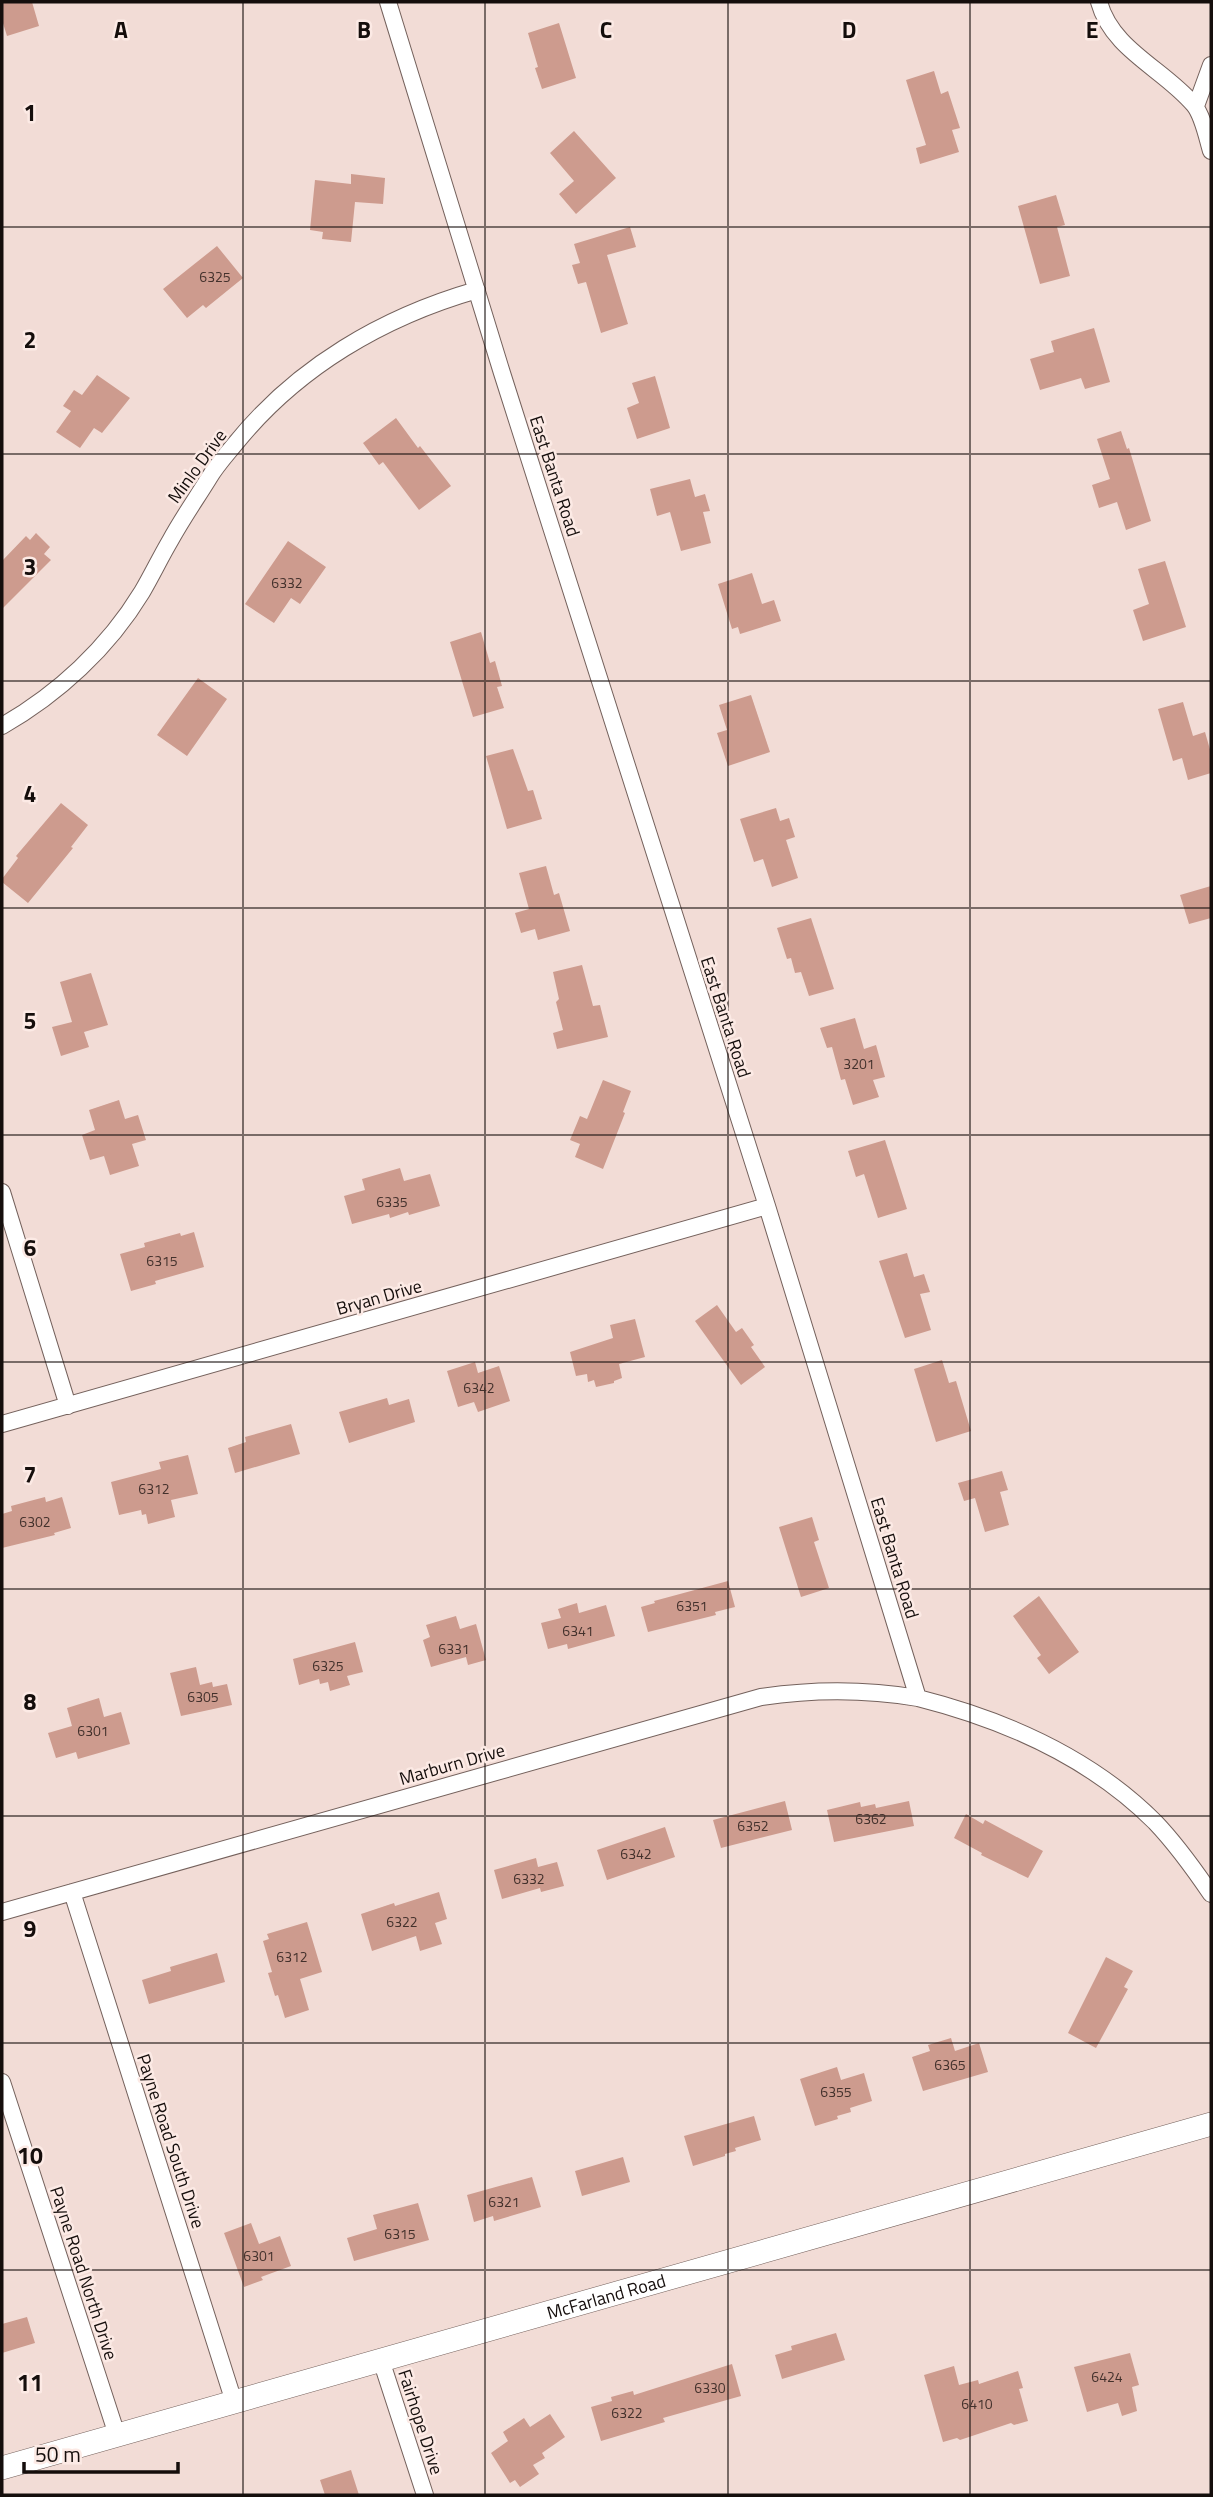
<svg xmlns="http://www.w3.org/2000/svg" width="1213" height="2497" font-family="'Titillium Web',sans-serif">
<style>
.building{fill:#cd9b8e}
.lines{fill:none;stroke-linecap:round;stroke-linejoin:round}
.street-casing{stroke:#74615c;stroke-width:18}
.secondary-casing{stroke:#74615c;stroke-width:24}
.street{stroke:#fff;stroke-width:16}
.secondary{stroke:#fff;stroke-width:23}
.grid{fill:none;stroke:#150e0c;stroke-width:2;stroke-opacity:0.55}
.labels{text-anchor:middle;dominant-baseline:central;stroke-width:5;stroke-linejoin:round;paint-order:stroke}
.number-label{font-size:14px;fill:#43312c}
.street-label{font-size:18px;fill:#150e0c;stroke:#fceae5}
.grid-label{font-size:23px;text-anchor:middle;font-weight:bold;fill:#150e0c;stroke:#fceae5;stroke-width:5;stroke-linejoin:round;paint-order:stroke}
</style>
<rect width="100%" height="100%" fill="#f2dcd6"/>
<path class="building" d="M2,2H32L39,26L7,36L2,20Z
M559,23L576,78L542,89L535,68L538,67L528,33Z
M934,71L941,94L948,91L960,128L952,130L959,152L920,164L916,148L926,145L906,80Z
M574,131L616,178L576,214L559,194L574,181L550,153Z
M351,174L385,178L383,204L355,202L351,242L322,239L323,232L310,230L315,180L351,184Z
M1056,195L1065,225L1057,227L1070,276L1040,284L1018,206Z
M630,227L636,247L607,255L628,324L601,333L586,282L578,284L572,265L580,263L574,244Z
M217,246L243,278L206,308L203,305L187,318L163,289Z
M1094,328L1110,382L1085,389L1081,378L1040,390L1030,359L1054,352L1051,341Z
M97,375L130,398L102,433L94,428L80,448L56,432L71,411L63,406L74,390L82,395Z
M655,376L670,428L637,439L627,408L639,403L632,383Z
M396,418L418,448L420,446L451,486L419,510L383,462L379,465L363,443Z
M1121,431L1127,449L1129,448L1151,521L1126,530L1117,502L1099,508L1092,485L1110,479L1097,439Z
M690,479L695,497L705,494L710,511L703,512L711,543L681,551L670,512L657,516L650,489Z
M36,533L50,547L44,554L51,560L2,609V561L26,536L30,540Z
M288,541L326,567L300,604L291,598L274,623L245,604Z
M1165,561L1186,627L1143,641L1133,610L1149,604L1138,569Z
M752,573L762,604L774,600L781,621L740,634L738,627L732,629L718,584Z
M481,632L490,663L495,661L502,686L497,687L504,708L473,717L450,642Z
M198,678L227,699L187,756L157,735Z
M751,695L770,752L728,766L717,733L727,730L719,705Z
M1183,702L1193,736L1205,732L1211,753V773L1188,780L1182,758L1173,761L1158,709Z
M513,749L528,791L533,790L542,819L507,829L486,756Z
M61,803L88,825L71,847L73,848L28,903L2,882V879L18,858L16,856Z
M776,808L780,821L789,818L795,837L786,840L798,878L772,887L763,859L754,862L740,819Z
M546,866L554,895L559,893L570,931L538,940L535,929L521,933L515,913L529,909L519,873Z
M1211,886V918L1189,924L1180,895Z
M811,918L834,989L809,996L801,972L795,973L791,958L787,959L777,928Z
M582,965L593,1006L600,1005L608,1037L557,1049L553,1033L563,1030L556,1002L559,999L553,972Z
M91,973L108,1025L84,1032L89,1047L61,1056L52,1027L72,1022L60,982Z
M855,1018L864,1049L876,1045L885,1077L873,1080L879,1097L853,1105L845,1079L841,1080L832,1047L827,1048L820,1028Z
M603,1080L631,1091L623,1112L625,1113L603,1169L575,1157L580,1144L570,1140L580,1116L587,1119Z
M119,1100L125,1119L138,1115L146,1140L132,1144L139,1166L110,1175L104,1156L90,1160L82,1135L95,1130L89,1110Z
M885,1140L907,1209L878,1218L864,1174L856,1177L848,1151Z
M400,1168L404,1181L430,1174L440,1206L409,1215L408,1212L390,1218L389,1214L352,1224L344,1196L365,1190L362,1179Z
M194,1232L204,1267L155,1281L156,1284L131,1291L120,1254L145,1247L144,1243L180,1233L181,1236Z
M907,1253L914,1277L924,1274L930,1292L920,1294L931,1330L905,1338L879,1261Z
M717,1305L736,1332L742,1328L754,1345L751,1347L765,1367L741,1385L695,1321Z
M635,1319L645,1357L619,1364L622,1378L614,1381V1383L596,1387L594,1380L588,1382L587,1374L576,1376L570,1352L613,1338L610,1325Z
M942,1360L949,1383L956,1381L971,1431L936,1442L914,1369Z
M475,1362L478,1373L499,1366L510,1401L478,1412L474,1402L458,1407L447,1371Z
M387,1398L389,1405L409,1399L415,1422L349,1443L339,1412Z
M291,1424L300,1454L235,1473L228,1448L246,1442L245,1437Z
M188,1455L198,1494L171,1500L175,1517L148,1524L146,1514L142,1515L141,1510L119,1515L111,1482L161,1469L159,1462Z
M1002,1471L1008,1490L1000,1492L1009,1525L985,1532L975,1498L964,1501L958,1483Z
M45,1497L46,1502L62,1497L71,1528L54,1533L55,1535L2,1548V1514L12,1511L11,1506Z
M812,1517L819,1540L814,1542L829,1588L801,1597L779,1527Z
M728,1581L735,1607L715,1612L716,1615L648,1632L641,1607L655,1603L654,1601Z
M1039,1596L1079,1652L1049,1674L1037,1658L1041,1655L1013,1616Z
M577,1603L579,1613L606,1605L615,1636L568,1649L567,1644L548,1649L541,1623L561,1618L558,1609Z
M456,1616L460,1629L476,1624L486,1660L468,1665L466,1657L431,1667L423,1640L430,1637L426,1625Z
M355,1642L363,1672L347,1676L350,1685L330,1691L328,1682L320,1684L319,1679L299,1685L293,1659Z
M196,1667L200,1685L212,1682L213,1687L227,1684L232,1705L181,1716L170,1673Z
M99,1698L104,1717L121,1712L130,1744L78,1759L76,1752L56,1758L48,1733L72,1726L67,1708Z
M785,1801L792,1830L721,1848L713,1820Z
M909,1801L914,1826L834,1842L827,1810L860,1802L861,1807L875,1804L876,1808Z
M966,1814L983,1824L985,1820L1043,1851L1028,1878L981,1855L982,1853L954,1838Z
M665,1827L675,1857L607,1880L597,1850Z
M536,1858L538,1867L557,1862L564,1886L541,1892L540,1888L502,1899L494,1870Z
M439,1892L447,1919L435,1923L442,1944L420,1951L416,1936L372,1951L361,1914L394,1903L395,1906Z
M307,1922L322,1972L300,1979L309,2010L285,2018L278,1995L275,1996L268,1973L272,1972L263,1941L269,1939L267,1934Z
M217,1953L225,1982L149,2004L142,1980L171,1971L170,1967Z
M1106,1957L1133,1971L1124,1987L1128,1989L1096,2048L1068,2033Z
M951,2038L955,2051L979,2043L988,2072L923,2091L912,2057L930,2051L928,2045Z
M837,2067L841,2080L864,2073L872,2101L850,2108L851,2112L837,2116L838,2119L815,2126L800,2079Z
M754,2116L761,2140L735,2148L736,2151L725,2154V2156L693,2166L684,2136Z
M623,2157L630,2182L582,2196L575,2171Z
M532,2177L541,2207L494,2221L493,2216L474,2222L467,2195Z
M418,2203L429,2240L354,2261L347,2238L377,2229L373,2215Z
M251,2223L259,2244L280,2236L291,2266L261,2277L263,2280L244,2287L224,2233Z
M27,2317L35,2343L2,2353V2324Z
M836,2333L845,2360L782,2379L775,2355L792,2350L791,2346Z
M1130,2353L1139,2385L1132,2387L1137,2411L1122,2416L1118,2403L1087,2412L1074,2367Z
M732,2364L741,2396L663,2418L665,2422L601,2441L591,2407L612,2401L611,2397L633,2391L634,2395Z
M954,2366L959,2385L978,2380L979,2384L1018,2371L1023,2388L1019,2389L1028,2421L1014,2425L1011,2423L960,2440L957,2438L943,2442L924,2375Z
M550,2414L565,2437L542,2453L545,2458L533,2465L539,2474L520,2487L515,2480L510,2483L491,2453L508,2441L503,2432L524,2418L530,2427Z
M351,2470L359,2495H325L320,2480Z"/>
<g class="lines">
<g class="street-casing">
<path id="street" d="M388,2L502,373L767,1206L918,1698C1005,1720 1091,1758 1155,1822C1176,1844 1194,1869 1211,1894
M1099,2C1112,50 1164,69 1194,105C1203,116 1207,138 1211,151
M1196,106L1211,65
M2,726C58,694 108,648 142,592C152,575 160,558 170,541C182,519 196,499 209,478C216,466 226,455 235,444C297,367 383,317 477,290
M2,1192L68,1406
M2,1424L767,1206
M72,1892L234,2402
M2,1912L761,1697C815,1689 865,1689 918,1698
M2,2082L117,2435
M381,2360L425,2495"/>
</g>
<g class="secondary-casing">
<g id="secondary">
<path id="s1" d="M2,2468L1211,2124"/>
</g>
</g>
<use href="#street" class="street"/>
<use href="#secondary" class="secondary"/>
</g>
<path class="grid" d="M243,2V2495M485,2V2495M728,2V2495M970,2V2495M2,227H1211M2,454H1211M2,681H1211M2,908H1211M2,1135H1211M2,1362H1211M2,1589H1211M2,1816H1211M2,2043H1211M2,2270H1211"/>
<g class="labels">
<g class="number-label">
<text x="215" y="276">6325</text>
<text x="287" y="582">6332</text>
<text x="859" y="1063">3201</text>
<text x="392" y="1201">6335</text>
<text x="162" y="1260">6315</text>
<text x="479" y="1387">6342</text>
<text x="154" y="1488">6312</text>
<text x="35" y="1521">6302</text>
<text x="692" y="1605">6351</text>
<text x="578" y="1630">6341</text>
<text x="454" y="1648">6331</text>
<text x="328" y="1665">6325</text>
<text x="203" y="1696">6305</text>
<text x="93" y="1730">6301</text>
<text x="871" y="1818">6362</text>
<text x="753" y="1825">6352</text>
<text x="636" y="1853">6342</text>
<text x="529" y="1878">6332</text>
<text x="402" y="1921">6322</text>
<text x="292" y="1956">6312</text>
<text x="950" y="2064">6365</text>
<text x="836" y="2091">6355</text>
<text x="504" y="2201">6321</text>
<text x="400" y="2233">6315</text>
<text x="259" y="2255">6301</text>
<text x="1107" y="2376">6424</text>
<text x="710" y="2387">6330</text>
<text x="977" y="2403">6410</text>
<text x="627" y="2412">6322</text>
</g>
<g class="street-label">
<text transform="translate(197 466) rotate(-54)">Minlo Drive</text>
<text transform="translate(555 476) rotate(72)">East Banta Road</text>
<text transform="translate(726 1017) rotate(72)">East Banta Road</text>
<text transform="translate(379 1297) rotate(-16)">Bryan Drive</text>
<text transform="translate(895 1558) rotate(73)">East Banta Road</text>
<text transform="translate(452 1764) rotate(-16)">Marburn Drive</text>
<text transform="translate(171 2141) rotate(72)">Payne Road South Drive</text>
<text transform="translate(84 2273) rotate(72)">Payne Road North Drive</text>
<text stroke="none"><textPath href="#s1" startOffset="628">McFarland Road</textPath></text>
<text transform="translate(421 2422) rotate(72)">Fairhope Drive</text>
</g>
</g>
<g class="grid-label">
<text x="121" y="38">A</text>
<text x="364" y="38">B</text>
<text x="606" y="38">C</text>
<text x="849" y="38">D</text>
<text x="1092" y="38">E</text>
<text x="30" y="121">1</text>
<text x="30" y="348">2</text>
<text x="30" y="575">3</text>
<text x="30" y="802">4</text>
<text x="30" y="1029">5</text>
<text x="30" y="1256">6</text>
<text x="30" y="1483">7</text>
<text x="30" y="1710">8</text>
<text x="30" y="1937">9</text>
<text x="30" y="2164">10</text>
<text x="30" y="2391">11</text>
</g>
<rect width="1213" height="2497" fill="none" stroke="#150e0c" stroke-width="7"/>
<path d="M24 2462v10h154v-10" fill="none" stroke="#150e0c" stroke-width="3.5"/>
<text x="35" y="2462" font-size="21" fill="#150e0c" stroke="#fceae5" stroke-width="5" paint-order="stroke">50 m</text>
</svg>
